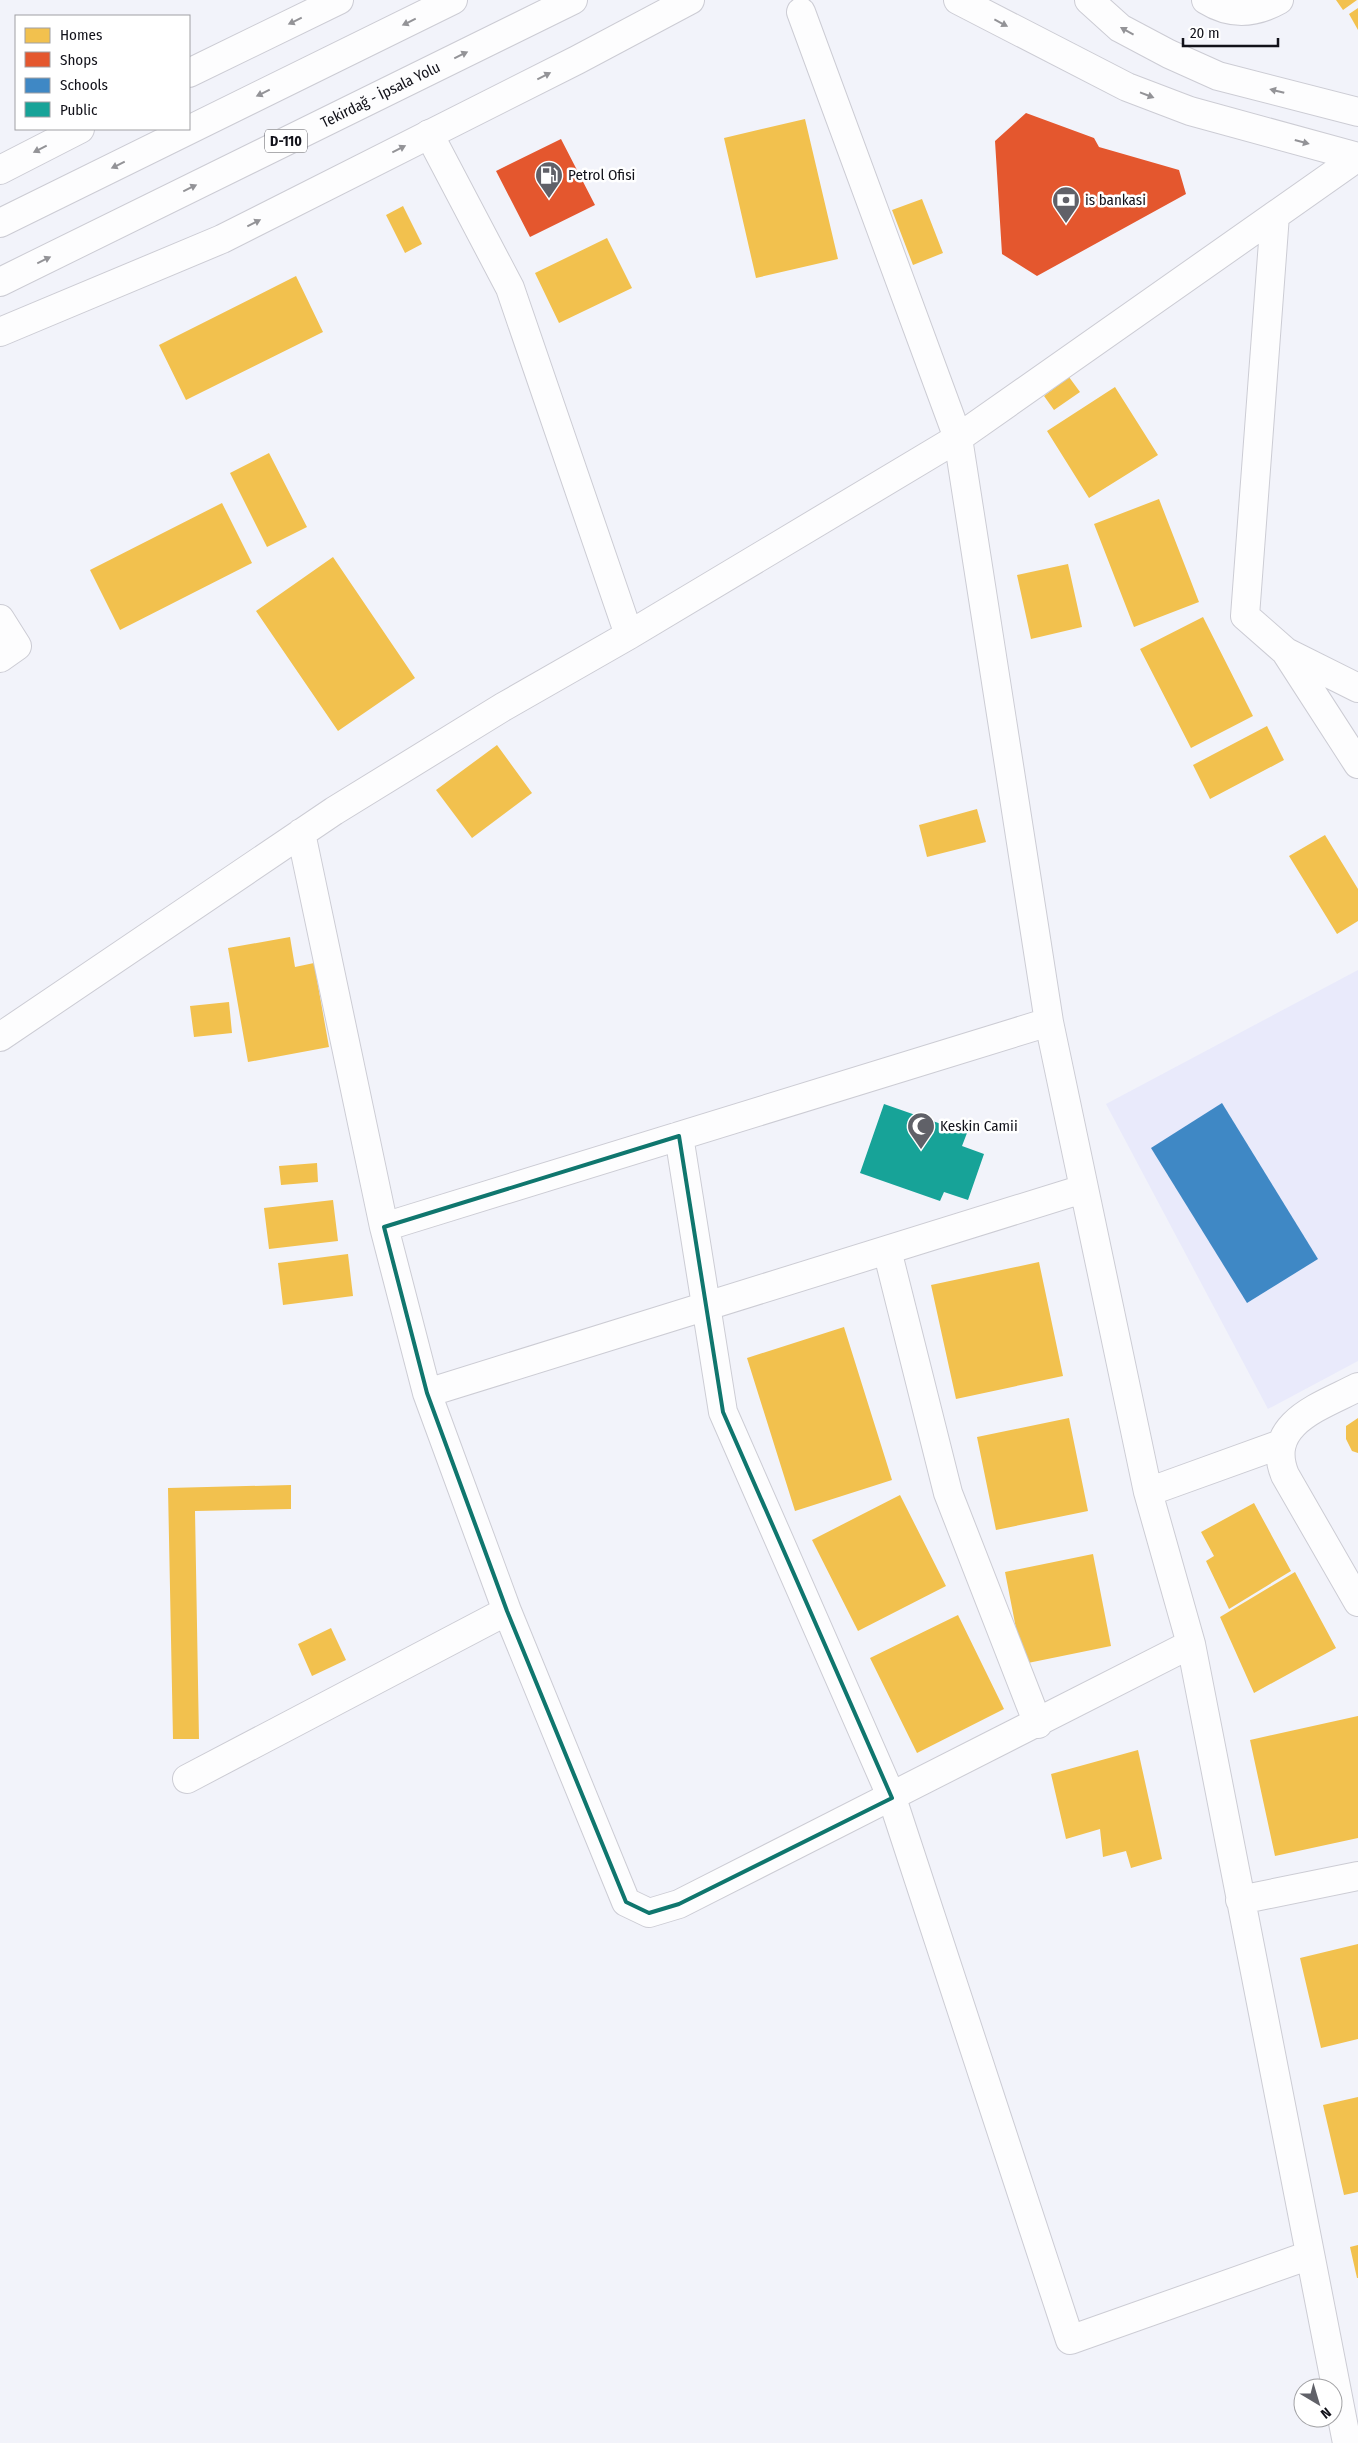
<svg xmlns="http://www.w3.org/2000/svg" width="1358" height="2443" font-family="'Fira Sans Condensed',sans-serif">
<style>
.built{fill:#e9eafb}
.homes{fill:#f2c14e}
.shops{fill:#e4572e}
.schools{fill:#3f88c5}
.public{fill:#17a398}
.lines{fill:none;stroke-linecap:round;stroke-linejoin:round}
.minor-casing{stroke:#ccccd4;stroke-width:30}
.highway-casing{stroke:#ccccd4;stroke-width:30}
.minor{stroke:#fdfdfe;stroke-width:28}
.highway{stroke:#fdfdfe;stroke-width:28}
.oneway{fill:#939397}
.marked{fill:none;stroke:#0f766e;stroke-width:4;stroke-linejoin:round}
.labels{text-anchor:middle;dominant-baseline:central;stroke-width:5;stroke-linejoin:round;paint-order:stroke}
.shield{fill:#fff;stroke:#59595f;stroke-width:1}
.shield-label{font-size:14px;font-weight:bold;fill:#12121a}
.street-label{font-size:15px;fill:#12121a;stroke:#fff}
.poi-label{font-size:15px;fill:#12121a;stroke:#fff;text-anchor:start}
</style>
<rect width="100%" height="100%" fill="#f2f3fa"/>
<path class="built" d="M1358,970V1361L1268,1409L1106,1104Z"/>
<path class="homes" d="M1336,0H1357L1343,10Z
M1358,8V30L1349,14Z
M805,119L838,259L756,278L724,138Z
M922,199L943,253L913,265L892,210Z
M403,206L422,244L405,253L386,215Z
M607,238L632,288L559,323L535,273Z
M296,276L323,332L186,400L159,345Z
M1069,377L1080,392L1054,410L1044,396Z
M1115,387L1158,455L1089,498L1047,431Z
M269,453L307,527L267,547L230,473Z
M1159,499L1199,602L1134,627L1094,524Z
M222,503L252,563L120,630L90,570Z
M333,557L415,678L338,731L256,611Z
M1068,564L1082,627L1031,639L1017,575Z
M1203,617L1253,716L1191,748L1140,649Z
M1267,726L1284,760L1210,799L1193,765Z
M497,745L532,793L472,838L436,790Z
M977,809L986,842L927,857L919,825Z
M1325,835L1358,889V921L1337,934L1289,856Z
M290,937L295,967L314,963L329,1047L248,1062L228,948Z
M229,1002L232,1033L194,1037L190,1006Z
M317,1163L318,1182L281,1185L279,1166Z
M333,1200L338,1241L269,1249L264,1208Z
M348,1254L353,1296L283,1305L278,1263Z
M1039,1262L1063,1376L956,1399L931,1285Z
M844,1327L892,1480L795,1511L747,1358Z
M1069,1418L1088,1511L996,1530L977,1437Z
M1358,1418V1453L1352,1451L1346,1439V1426Z
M291,1485V1509L195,1511L199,1739H173L168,1488Z
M900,1495L946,1586L858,1631L812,1540Z
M1254,1503L1291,1571L1229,1609L1206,1561L1214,1556L1201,1532Z
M1093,1554L1111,1646L1023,1664L1005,1572Z
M1295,1572L1336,1648L1254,1693L1220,1617Z
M958,1615L1004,1709L917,1753L870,1658Z
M331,1628L346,1660L312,1676L298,1644Z
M1358,1716V1838L1275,1856L1250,1740Z
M1138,1750L1162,1859L1131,1868L1126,1851L1103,1857L1100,1829L1066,1839L1051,1774Z
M1358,1944V2039L1321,2048L1300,1958Z
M1358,2097V2192L1344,2195L1323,2105Z
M1358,2245V2278H1357L1350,2247Z"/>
<path class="shops" d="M1026,113L1094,138L1099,147L1179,170L1186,194L1037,276L1002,254L995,141Z
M561,139L595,205L530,237L496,171Z"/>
<path class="schools" d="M1222,1103L1318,1259L1247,1303L1151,1148Z"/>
<path class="public" d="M884,1104L967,1133L962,1146L984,1154L968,1200L944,1192L940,1201L860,1173Z"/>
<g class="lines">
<g class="minor-casing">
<path id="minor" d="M958,0L1127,87L1190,111L1358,157
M1089,0L1120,28L1169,54L1218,76L1358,112
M1206,0C1230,15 1254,14 1279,0
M801,12L958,438L1049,1022L1148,1492L1191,1644L1347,2443
M429,134L510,288L629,635
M1275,215L1245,616L1286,652L1358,688
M0,619L17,646L0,658
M1287,654L1358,764
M301,833L384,1227L427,1393L507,1611L626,1902L649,1913L679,1904L1191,1644
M0,1037L334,811L503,707L629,635L958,438L1358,157
M679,1136L723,1412L892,1798L1070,2340L1310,2255
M384,1227L1049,1022
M887,1250L948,1493L1038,1724
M1358,1387C1322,1406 1264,1423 1285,1475L1358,1602
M427,1393L1083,1189
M1148,1492L1281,1444
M187,1779L507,1611
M1240,1900L1358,1876"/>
</g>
<g class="highway-casing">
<g id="highway">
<path d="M189,73L339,0"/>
<path d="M0,170L80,129"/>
<path d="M0,223L453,0"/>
<path id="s1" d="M0,282L573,0"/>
<path d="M0,332L222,239L577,60L690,0"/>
</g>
</g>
<use href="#minor" class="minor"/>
<use href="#highway" class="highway"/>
</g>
<defs><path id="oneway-solid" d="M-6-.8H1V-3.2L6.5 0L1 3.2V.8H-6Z" transform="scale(1.25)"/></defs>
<g class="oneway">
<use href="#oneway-solid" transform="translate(295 21) rotate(154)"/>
<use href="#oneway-solid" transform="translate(409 22) rotate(154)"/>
<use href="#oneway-solid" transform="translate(1001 23) rotate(28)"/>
<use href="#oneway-solid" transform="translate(1127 31) rotate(-151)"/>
<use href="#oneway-solid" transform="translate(461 55) rotate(-26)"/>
<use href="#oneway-solid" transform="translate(544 76) rotate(-27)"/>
<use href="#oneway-solid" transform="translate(1277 91) rotate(-166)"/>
<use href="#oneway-solid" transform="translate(263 93) rotate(154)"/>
<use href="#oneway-solid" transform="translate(1147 95) rotate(21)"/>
<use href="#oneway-solid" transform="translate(1302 142) rotate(15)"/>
<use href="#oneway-solid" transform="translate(40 149) rotate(153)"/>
<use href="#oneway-solid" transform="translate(399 149) rotate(-27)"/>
<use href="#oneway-solid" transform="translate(118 165) rotate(154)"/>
<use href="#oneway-solid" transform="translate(190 188) rotate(-26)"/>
<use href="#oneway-solid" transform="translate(254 223) rotate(-27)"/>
<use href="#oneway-solid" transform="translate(44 260) rotate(-26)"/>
</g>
<path class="marked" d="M679,1136L723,1412L892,1798L679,1904L649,1913L626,1902L507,1611L427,1393L384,1227Z"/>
<defs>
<g id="fuel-pin" transform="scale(1.4375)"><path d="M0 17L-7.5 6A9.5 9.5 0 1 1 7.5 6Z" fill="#606168" stroke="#fff"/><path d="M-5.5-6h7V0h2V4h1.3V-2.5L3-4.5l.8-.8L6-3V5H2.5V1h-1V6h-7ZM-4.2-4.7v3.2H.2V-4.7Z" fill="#fff"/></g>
<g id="bank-pin" transform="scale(1.4375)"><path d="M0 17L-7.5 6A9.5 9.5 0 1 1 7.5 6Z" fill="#606168" stroke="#fff"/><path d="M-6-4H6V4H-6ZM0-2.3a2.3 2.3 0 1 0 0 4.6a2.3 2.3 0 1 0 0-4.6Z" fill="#fff"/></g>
<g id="mosque-pin" transform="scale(1.4375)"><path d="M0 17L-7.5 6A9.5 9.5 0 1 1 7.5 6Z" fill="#606168" stroke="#fff"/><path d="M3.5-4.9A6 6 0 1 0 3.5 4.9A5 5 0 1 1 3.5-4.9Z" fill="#fff"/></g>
</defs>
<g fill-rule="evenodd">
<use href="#fuel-pin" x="549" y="175"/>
<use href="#bank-pin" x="1066" y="200"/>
<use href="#mosque-pin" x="921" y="1126"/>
</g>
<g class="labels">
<rect class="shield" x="265" y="129.5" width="42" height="23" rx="4"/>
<g class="shield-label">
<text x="286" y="141">D-110</text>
</g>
<g class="street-label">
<text stroke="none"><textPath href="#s1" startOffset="424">Tekirdağ - İpsala Yolu</textPath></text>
</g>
<g class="poi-label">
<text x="568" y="175">Petrol Ofisi</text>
<text x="1085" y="200">is bankasi</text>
<text x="940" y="1126">Keskin Camii</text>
</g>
</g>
<rect x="15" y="15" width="175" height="115" fill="#ffffff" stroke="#a0a0a3"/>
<rect x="25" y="28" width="25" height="15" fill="#f2c14e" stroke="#a0a0a3"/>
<text x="60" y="40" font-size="15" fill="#12121a">Homes</text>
<rect x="25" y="52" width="25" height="15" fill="#e4572e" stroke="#a0a0a3"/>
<text x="60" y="65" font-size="15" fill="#12121a">Shops</text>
<rect x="25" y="78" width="25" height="15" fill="#3f88c5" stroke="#a0a0a3"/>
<text x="60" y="90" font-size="15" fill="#12121a">Schools</text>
<rect x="25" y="102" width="25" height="15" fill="#17a398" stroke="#a0a0a3"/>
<text x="60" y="115" font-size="15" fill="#12121a">Public</text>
<g transform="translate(1318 2403) rotate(142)"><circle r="24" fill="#ffffff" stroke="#a0a0a3"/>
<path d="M0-4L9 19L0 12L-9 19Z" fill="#606168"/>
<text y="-8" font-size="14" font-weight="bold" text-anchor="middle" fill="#12121a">N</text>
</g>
<path d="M1183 38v8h95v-8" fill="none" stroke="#12121a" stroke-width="2.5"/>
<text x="1190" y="38" font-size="15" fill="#12121a" stroke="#ffffff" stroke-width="4" paint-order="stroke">20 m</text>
</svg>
